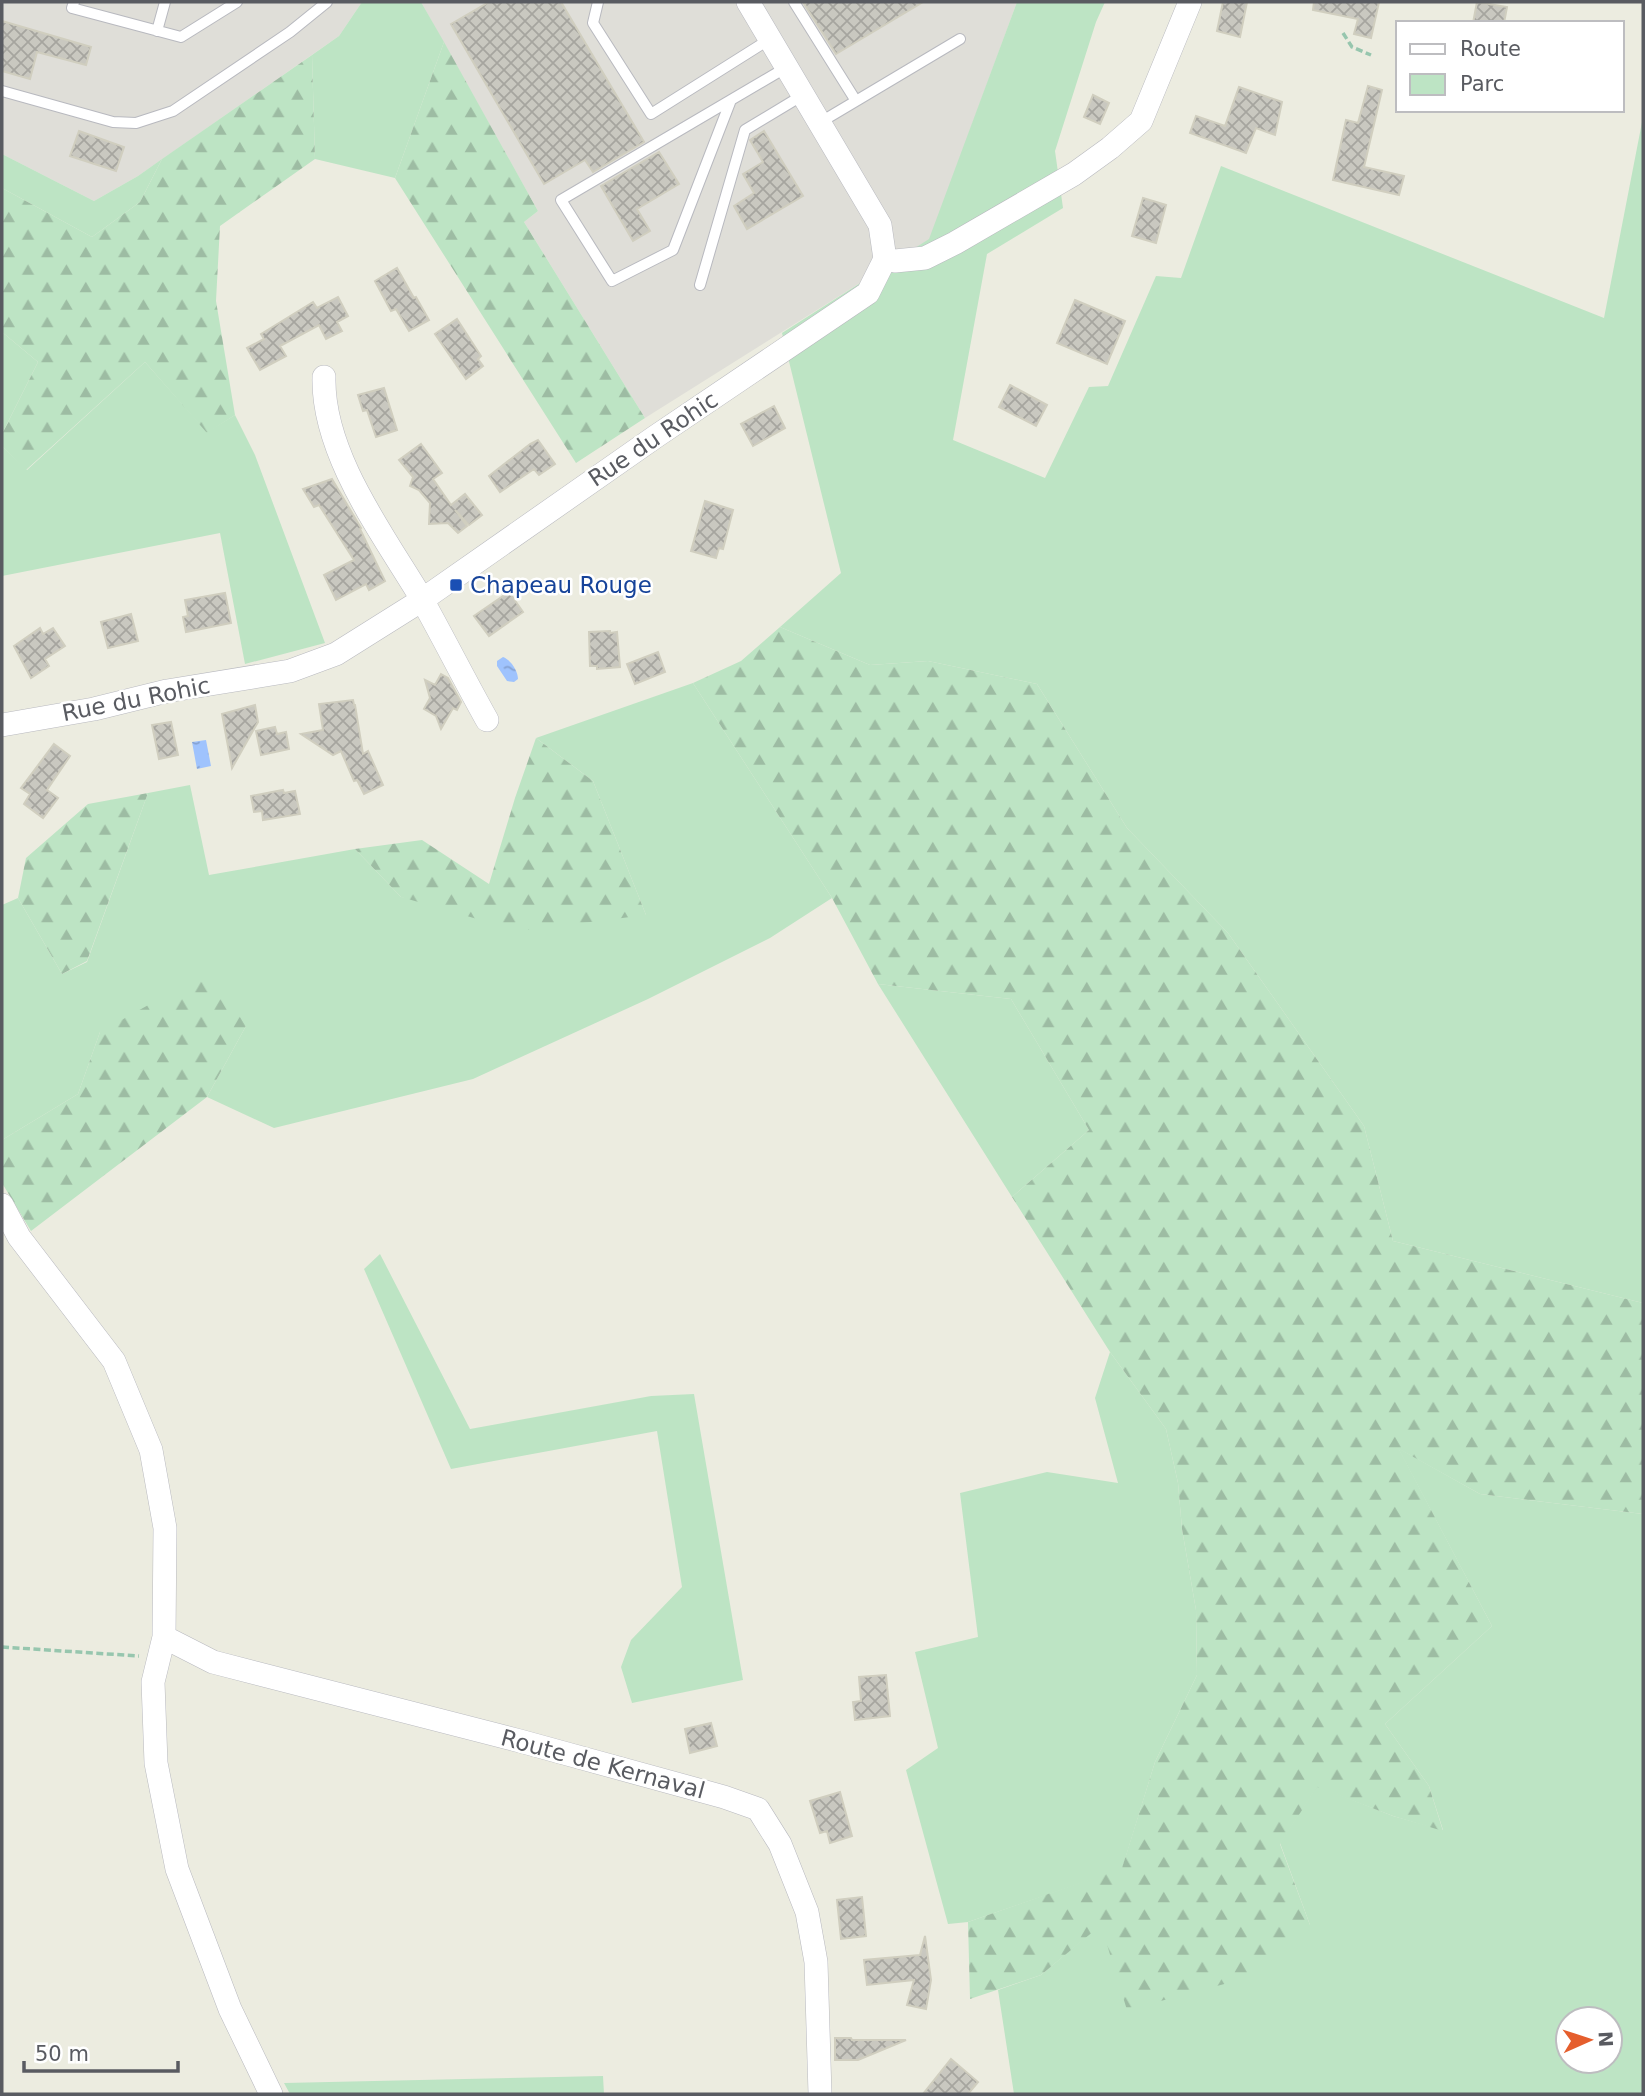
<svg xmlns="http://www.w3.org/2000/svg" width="1645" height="2096" font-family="'DejaVu Sans',sans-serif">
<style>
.industrial{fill:#dfded8}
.green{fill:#bde4c4;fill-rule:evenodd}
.forest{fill:url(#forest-firs)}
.water{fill:url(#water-ripples)}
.building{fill:url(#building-cross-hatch);stroke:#d0cebf;stroke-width:2}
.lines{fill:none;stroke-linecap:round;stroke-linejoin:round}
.lane-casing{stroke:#b8b9bf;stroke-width:12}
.street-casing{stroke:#b8b9bf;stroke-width:24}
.path{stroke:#97c6ae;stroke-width:3.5;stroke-dasharray:7 3.5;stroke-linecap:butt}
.lane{stroke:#fff;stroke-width:10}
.street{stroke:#fff;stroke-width:23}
.transit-dot{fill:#1a4fb4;stroke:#fff;stroke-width:2.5}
.labels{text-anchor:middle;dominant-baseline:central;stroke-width:5;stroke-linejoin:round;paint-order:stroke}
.street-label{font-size:23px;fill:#595b61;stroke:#fff}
.transit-label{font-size:23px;fill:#164399;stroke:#fff;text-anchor:start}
</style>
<defs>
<pattern id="forest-firs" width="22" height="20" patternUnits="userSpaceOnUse" patternTransform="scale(1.75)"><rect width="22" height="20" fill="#bde4c4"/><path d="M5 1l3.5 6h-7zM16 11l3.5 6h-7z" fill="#9dbca3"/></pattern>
<pattern id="water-ripples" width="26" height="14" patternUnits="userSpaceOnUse" patternTransform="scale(1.75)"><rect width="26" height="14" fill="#9fc3fd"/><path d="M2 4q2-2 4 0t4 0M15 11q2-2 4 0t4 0" fill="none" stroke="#85a1d0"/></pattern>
<pattern id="building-cross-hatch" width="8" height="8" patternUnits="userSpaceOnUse" patternTransform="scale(1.75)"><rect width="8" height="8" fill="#c9c8c0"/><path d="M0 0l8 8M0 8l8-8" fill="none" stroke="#a6a59f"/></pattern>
</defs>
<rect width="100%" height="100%" fill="#ecece0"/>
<path class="industrial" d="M2,2H362L339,36L138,176L94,201L2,154Z
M421,2H1017L930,239L645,418L524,222L538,211Z"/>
<path class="green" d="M362,2H421L444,42L395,178L315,159L312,55L339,36Z
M1017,2H1105L1096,22L1055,151L1063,208L987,254L953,440L1045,478L1089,387L1108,386L1156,276L1181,278L1221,166L1604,318L1643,117V1303L1393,1241L1364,1126L1228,933L1127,828L1037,684L928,661L870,665L780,627L841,573L782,333L929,239Z
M2,154L94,201L138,176L162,159L140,202L92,237L2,188Z
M2,332L38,362L2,434Z
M145,362L207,432L235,415L255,455L325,643L245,664L220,533L2,576V446L27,470Z
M693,683L832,898L770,938L648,999L473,1079L274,1128L207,1097L246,1026L100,1032L78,1094L2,1140V905L18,898L62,974L87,962L148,793L190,785L209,875L355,849L401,897L646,915L593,781L536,738Z
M878,984L1011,999L1089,1130L1012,1197Z
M380,1254L470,1429L651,1396L694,1394L743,1680L632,1703L621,1667L631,1640L682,1587L657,1431L451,1469L364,1269Z
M1110,1352L1166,1429L1178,1483L1182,1529L1196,1610L1197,1675L1155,1762L1122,1869L968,1922L948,1924L906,1770L938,1748L915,1652L978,1637L960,1493L1047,1472L1118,1483L1095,1398Z
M1398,1448L1480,1494L1643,1514V2094H1014L998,1990L1041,1975L1101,1924L1310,1925L1280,1843L1317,1786L1393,1816L1443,1830L1429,1786L1385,1724L1492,1626ZM1568,2019H1610V2061H1568Z
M603,2076L604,2094H290L284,2083Z"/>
<path class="forest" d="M444,42L538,211L524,222L645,418L576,463L395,178Z
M312,55L315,159L220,226L216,301L235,415L207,433L145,362L26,470L2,446V434L38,362L2,332V188L92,237L140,202L162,159Z
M780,627L870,665L928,661L1037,684L1127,828L1228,933L1364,1126L1393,1241L1643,1303V1514L1480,1494L1399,1449L1492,1626L1385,1724L1429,1786L1443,1831L1393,1816L1317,1787L1280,1844L1310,1925L1258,1975L1127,2010L1101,1925L1041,1975L970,1999L968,1922L1122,1868L1155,1762L1197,1675L1196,1610L1182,1529L1178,1483L1166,1429L1110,1352L1012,1197L1089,1130L1011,999L878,984L832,898L693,683L741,661Z
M536,738L593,781L646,915L519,931L401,897L355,849L422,840L489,884L515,798Z
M148,793L87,961L62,974L18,898L26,858L88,804Z
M211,970L246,1026L207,1097L31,1231L2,1183V1140L78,1094L100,1032Z"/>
<path class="water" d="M503,657C511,660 518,671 518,679L514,682L507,681L497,666V661Z
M206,740L211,766L197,769L192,742Z"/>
<path class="building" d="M489,2H561L644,142L593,172L585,160L544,184L451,24Z
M803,2H923L836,54Z
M1223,2H1247L1240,37L1217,31Z
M1314,2H1379L1371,38L1354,34L1358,19L1313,10Z
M1477,2L1507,7L1504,23H1473Z
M2,21L91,47L86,65L37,52L30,79L2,71Z
M1368,86L1382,90L1364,167L1404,176L1399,195L1333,180L1346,120L1358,123Z
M1239,87L1282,102L1275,135L1256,128L1246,153L1190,133L1196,116L1225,126Z
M1093,95L1109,103L1100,124L1084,117Z
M79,131L124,147L116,171L70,156Z
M764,131L803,196L747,229L734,206L754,193L743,174L763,162L750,140Z
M659,152L679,184L637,209L650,231L633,241L601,186Z
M1143,198L1166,205L1156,243L1132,236Z
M397,268L414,298L416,297L429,320L409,331L396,309L391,311L375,281Z
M338,297L348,316L337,322L342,331L326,339L319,325L280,346L286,356L260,370L247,348L264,339L261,334L313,302L317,308Z
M1075,300L1125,321L1107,364L1057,343Z
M457,319L481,356L478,359L483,366L466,379L435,334Z
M1010,385L1047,405L1036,426L999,407Z
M384,388L397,430L376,437L367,410L363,411L358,395Z
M774,406L785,428L753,446L741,424Z
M538,440L555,464L539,475L534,469L500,492L489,476L530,444Z
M421,444L442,473L433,479L451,505L465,494L482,515L469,525L455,510L467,526L458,533L448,523L429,524L430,503L419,490L410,486L413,477L399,460Z
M332,479L361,528L360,529L385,581L369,590L366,584L336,600L324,575L354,560L319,505L314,507L303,489Z
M705,501L733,510L723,549L719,548L716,558L691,551Z
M509,592L523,612L489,636L474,616Z
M225,593L231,623L186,632L183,617L188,616L185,600Z
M131,614L138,641L108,648L101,622Z
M40,628L43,634L53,628L65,646L45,659L49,666L31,678L14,646Z
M610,631V633L617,632L620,667L597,669V666H590L589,632Z
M658,652L665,672L635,684L627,664Z
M441,674L448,678L461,702L457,710L453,708L441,729L436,716L424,709L430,698L425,680L435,685Z
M353,700L354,705H355L363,754L368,751L383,785L364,794L357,780L354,781L341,751L333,755L301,734L323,730L319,704Z
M255,705L258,722L232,768L222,714Z
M171,722L178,755L159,759L152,725Z
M275,727L277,734L286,732L289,749L261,755L256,731Z
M54,744L70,756L47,790L58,798L43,818L24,804L30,794L21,788Z
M283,790L284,793L295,791L300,814L263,820L262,811L254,812L251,796Z
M886,1675L890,1716L855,1720L853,1702L861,1701L859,1677Z
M711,1723L717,1746L690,1753L685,1729Z
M840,1792L852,1836L830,1843L827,1831L820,1833L810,1801Z
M862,1897L866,1936L841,1939L837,1900Z
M925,1936L931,1980L926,2009L907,2005L914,1980L867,1985L864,1960L920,1955Z
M835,2038H851L852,2040H906L858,2060H835Z
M951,2059L978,2082L968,2094H923Z"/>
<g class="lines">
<g class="lane-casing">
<path id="lane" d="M74,2L72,8L181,37L237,2
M598,2L593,23L651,114L770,39
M794,2L856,101L819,123
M157,31L165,2
M2,91L113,122L136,123L173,111L290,32L327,2
M731,100L673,250L612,281L561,200L787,67
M856,101L960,39
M700,285L745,130L803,95"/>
</g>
<g class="street-casing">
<path id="street" d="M748,2L880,225L885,259
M324,377C322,453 382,533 420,596C443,637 464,679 487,720
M2,725L94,709L167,691L290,671L336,654L422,600L655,437L868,293L885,259L895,261L925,258L955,243L1074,174L1110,148L1141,121L1190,2
M2,1205L19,1237L114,1361L151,1450L165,1528L164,1637L153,1682L156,1763L177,1869L230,2009L271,2094
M164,1637L213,1662L520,1741L724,1797L758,1809L780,1844L807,1912L816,1962L820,2094"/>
</g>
<path class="path" d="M1343,33L1352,47L1371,55
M2,1647L139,1656"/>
<use href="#lane" class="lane"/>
<use href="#street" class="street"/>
</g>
<rect class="transit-dot" x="449" y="578" width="14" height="14" rx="3.5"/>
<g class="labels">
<g class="street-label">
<text transform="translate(653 439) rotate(-34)">Rue du Rohic</text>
<text transform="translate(136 699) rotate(-11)">Rue du Rohic</text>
<text transform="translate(603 1764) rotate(15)">Route de Kernaval</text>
</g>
<g class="transit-label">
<text x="470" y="585">Chapeau Rouge</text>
</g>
</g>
<rect width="1645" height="2096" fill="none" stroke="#595b61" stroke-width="7"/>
<rect x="1396" y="21" width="228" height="91" fill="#ffffff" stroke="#bdbdc0" stroke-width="2"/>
<rect x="1410" y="44" width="35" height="10" fill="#ffffff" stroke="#bdbdc0" stroke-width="2"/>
<text x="1460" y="56" font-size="21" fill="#595b61">Route</text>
<rect x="1410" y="74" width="35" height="21" fill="#bde4c4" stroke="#bdbdc0" stroke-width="2"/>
<text x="1460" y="91" font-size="21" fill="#595b61">Parc</text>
<g transform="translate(1589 2040) rotate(87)"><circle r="33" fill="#ffffff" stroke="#bdbdc0" stroke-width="2"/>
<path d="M0-5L12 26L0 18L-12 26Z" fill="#e55e2d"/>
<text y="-10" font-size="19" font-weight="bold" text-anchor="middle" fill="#595b61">N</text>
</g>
<path d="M24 2061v10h154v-10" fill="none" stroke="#595b61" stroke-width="3.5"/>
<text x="35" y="2061" font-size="21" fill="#595b61" stroke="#ffffff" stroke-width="5" paint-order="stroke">50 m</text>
</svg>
